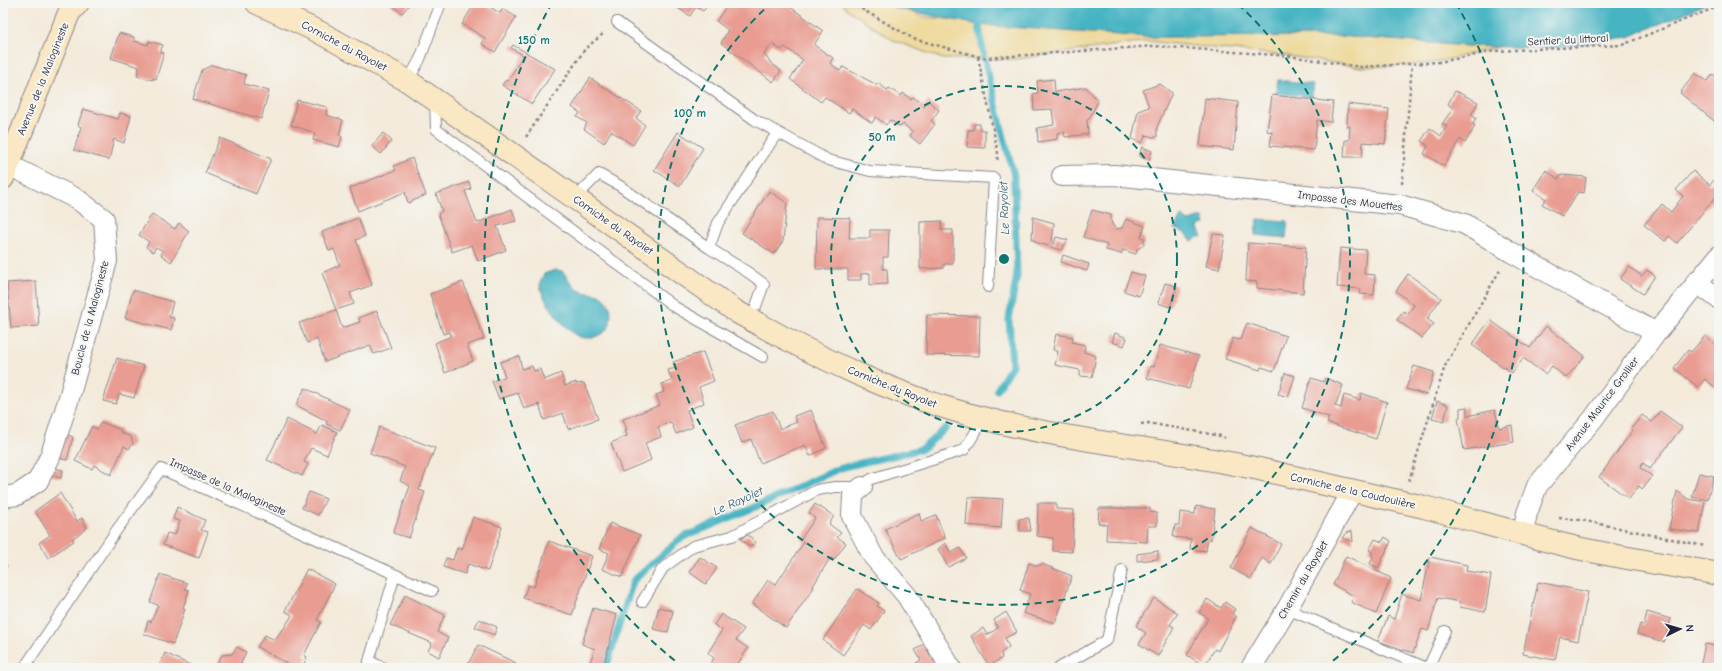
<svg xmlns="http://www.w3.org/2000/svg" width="1722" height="671" font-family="'Comic Neue',sans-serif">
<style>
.sand{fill:#eeda9e;stroke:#887e6c}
.water{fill:#47b4c3;stroke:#346b7f}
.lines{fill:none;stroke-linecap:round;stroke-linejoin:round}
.stream{stroke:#47b4c3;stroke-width:7}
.building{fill:#e99c91}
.lane-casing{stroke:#8a868a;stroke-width:12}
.street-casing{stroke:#8a868a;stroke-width:22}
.secondary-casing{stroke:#8a868a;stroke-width:24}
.path{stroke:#8a868a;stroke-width:2.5;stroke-dasharray:3 3;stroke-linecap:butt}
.lane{stroke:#fff;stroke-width:10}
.street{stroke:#fff;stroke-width:20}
.secondary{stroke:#fae7c3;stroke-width:22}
.ring{fill:none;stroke:#0f766e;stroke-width:2;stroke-dasharray:7 5}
.labels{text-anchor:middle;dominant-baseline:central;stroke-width:4;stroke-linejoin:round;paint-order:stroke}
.street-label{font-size:11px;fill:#22223b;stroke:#f6f6f2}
.water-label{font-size:12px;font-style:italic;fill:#315c71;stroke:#f6f6f2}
.centre{fill:#0f766e;stroke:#f6f6f2;stroke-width:2}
.ring-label{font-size:12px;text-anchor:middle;font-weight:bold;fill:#0f766e;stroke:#f6f6f2;stroke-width:4;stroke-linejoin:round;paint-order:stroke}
</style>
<rect width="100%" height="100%" fill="#f6f6f2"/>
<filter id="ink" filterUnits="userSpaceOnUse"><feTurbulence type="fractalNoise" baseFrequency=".025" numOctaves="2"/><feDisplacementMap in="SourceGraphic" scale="8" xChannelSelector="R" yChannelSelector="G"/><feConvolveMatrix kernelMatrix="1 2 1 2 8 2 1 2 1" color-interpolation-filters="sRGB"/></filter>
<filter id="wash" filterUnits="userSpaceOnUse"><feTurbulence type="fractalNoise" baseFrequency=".012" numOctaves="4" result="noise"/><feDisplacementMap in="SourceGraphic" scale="16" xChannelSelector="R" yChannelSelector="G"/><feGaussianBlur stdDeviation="0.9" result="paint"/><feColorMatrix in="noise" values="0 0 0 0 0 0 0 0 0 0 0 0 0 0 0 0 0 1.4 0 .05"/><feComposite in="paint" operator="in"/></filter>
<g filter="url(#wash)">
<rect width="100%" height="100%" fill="#f3eada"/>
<path class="sand" d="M841,3H890L924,17L1147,37L1339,36L1468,46L1499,47L1437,62L1412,65L1361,67L1289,56L1147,41L1016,59H943L893,40L851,12Z"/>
<path class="water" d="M886,3H1708L1629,37L1549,48L1468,46L1339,36L1147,37L979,25L895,8Z
M1278,80L1314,84L1312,97L1276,93Z
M1181,216L1189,221L1198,218H1203L1205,224L1200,225L1198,228L1202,237H1198L1193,242C1187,235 1183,230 1174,229Z
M1257,219L1288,221L1286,238L1255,235Z
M555,270L562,271C569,277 572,288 581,291C589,295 599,291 606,300C611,307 612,315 610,323C609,328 605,332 601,334C595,338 587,339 580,337C567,333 541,299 540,285C540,281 542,277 544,274Z"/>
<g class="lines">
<path class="stream" d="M979,25L984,58L1014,176L1017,275L1009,319L1012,365L997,390
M606,668L633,581L681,538L753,508L838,469L852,465L922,449L946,428"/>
</g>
<g id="blocks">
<path class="building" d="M389,3H411L402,13Z
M475,3H483L500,13L503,9L516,17L495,52L482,44L485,38L462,24Z
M670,3H705L708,5L703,11L696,7L690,16Z
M729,3H768L772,7L775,3H785L823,31L814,45L833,58L830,63L840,71L843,67L877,85L878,83L887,90L889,88L901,96L903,93L911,99L913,97L924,106L928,101L939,110L931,121L935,124L920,144L910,136L913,132L903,124L901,127L890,120L886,125L876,117L872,123L852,109L849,113L825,97L821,102L790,79L803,60L785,47L781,50L772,44L764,54L770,62L781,71L773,82L721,43L728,30L716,21Z
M119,33L134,37V41L148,45L149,41L163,45L160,52L164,53L156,79L153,78V80L137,76L139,67L111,58Z
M513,45L555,69L532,104L502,85L506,80L508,81L523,55L511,48Z
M212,65L246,75L244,84L269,91L261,119L193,99L202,70Z
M1695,73L1707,81L1713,74L1719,79V125L1680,93Z
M590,78L641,111L636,118L645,125L633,145L611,131L604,143L584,129L587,123L577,117L580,113L572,107Z
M1054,79L1055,92L1086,87L1098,101L1089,119L1087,120L1088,134L1065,137L1064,132L1057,133V139L1038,142L1037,128L1054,125L1052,109L1034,110L1033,94L1038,93L1037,81Z
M1160,84L1172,93L1157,127V137H1152L1146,135L1142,143L1132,139L1138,111L1149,107L1143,90Z
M1455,91L1478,102L1471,115L1476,118L1473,124L1475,126L1465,143L1460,139L1444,166L1424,154L1428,146L1421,141L1430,128L1441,136L1447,126L1442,124L1453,108L1448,104Z
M1272,95L1333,102L1331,122L1317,120L1314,150L1270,146L1272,132L1267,131Z
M1205,98L1238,102L1234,150L1200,146Z
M297,100L327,107L326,115L343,120L339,135L342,137L339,147L313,140L315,133L291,125Z
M1348,104L1389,109L1385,144L1363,142L1362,157H1344L1345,140H1349L1350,126L1347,127Z
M83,109L118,119L120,113L131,116L124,143L114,139L109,160L74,150L81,127L78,125Z
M974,124H980V130H985V148L967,147L968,130H973Z
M678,132L703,148L680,186L654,170Z
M383,133L392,141L381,154L372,146Z
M220,138L271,159L256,194L205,173Z
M1142,147L1152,151L1149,160L1139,156Z
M412,158L426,195L408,203L405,192L358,211L350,188L396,170L394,166Z
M1546,170L1558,179L1561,175L1586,177L1584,193L1578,192L1562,216L1542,204L1546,199L1533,190Z
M1693,171L1710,185L1719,174V193L1677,243L1669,236L1665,241L1644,225L1662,204L1671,212L1683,196L1676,190Z
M469,182L471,189L465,191L477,223L512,209L516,221L497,226L506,250L478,261L472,245L452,252L438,214L442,211L436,194Z
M769,191L787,203L783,241L774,254L742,233Z
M1092,210L1111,215V221L1113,226L1117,229L1122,228L1126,219L1145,226L1141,237L1144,238V245L1137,249L1136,254L1123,250L1121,254L1106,250L1107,245L1083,237Z
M152,214L175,229L179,223L189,231L171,262L161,255L163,251L156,247L153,252L146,247L149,242L139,235Z
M817,217L850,218L849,238H870V230H889L888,257H883V269H887L888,284L870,285V273L861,274V280H848V269H816Z
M1033,217L1054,223L1052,244L1054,245L1056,237L1068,240L1061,250L1035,242V240H1032Z
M358,218L365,236L356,240L372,285L350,293L354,304L336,310L322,273L340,265L334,249L329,251L322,232Z
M942,221L941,230H953V264H944V268L920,269V222Z
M1213,234L1225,235L1219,269L1206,266Z
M1248,243L1306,247L1303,293L1257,288V282L1246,281Z
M1340,248L1366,250L1364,274L1375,275L1374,295L1360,294L1361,289L1337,287Z
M1063,255L1089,264L1087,271L1061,262Z
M1629,267L1642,276L1647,270L1655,276L1643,294L1620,279Z
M1131,272L1145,276L1139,296L1124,291Z
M1408,274L1441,298L1427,319L1434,324L1422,338L1397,320L1403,311L1408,314L1414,305L1396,291Z
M36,281L39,326L11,328L7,283Z
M463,282L484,339L467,345L473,361L445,373L435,343L451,336L450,332L443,334L430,294Z
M1165,283L1177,286L1170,307L1158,303Z
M133,290L173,302L169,317L174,318L171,330L125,318Z
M336,310L342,328L360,322L359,318L377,311L391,348L374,354L370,345L325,362L317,339L307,343L299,323Z
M927,315L980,316L979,356L926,355Z
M1490,320L1530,348L1546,326L1585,356L1566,378L1552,366L1545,374L1523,358L1512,373L1472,345Z
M1247,323L1286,336L1274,371L1261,367L1260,370L1225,359L1233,338L1240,340Z
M1115,333L1127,338L1124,346L1112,342Z
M1056,334L1073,337L1072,342L1085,345L1084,352L1096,356L1092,377L1080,376V370L1055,365L1058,351L1053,350Z
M1705,336L1719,348V384L1716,388L1705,379L1698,387L1674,368L1688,350L1691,352Z
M1160,345L1199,356L1189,389L1147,378L1150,366L1154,367Z
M703,352L714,381L699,387L704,403L687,410L693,427L676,434L671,422L658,427L661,437L645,443L651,460L622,472L611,443L627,436L625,430H627L623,419L660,405L656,395L664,392L662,384L672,381L668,370L676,368L673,362Z
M519,356L522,369L532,366L534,371L540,369L544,380L561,373L565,386L576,382V384L584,383L598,419L568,429L563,413L544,420L539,404L524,409L518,393L499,399L492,381L505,377L500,362Z
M117,358L144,366L134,398L119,394L116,404L103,401Z
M1414,366L1434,372L1427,395L1406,389Z
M1285,373L1295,376L1288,397L1278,394Z
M1311,378L1324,382L1325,378L1343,385L1335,406L1341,408L1344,395L1360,400L1361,393L1387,402L1376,439L1327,423L1329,417L1302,408Z
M305,388L350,410L340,430L326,424L327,421L296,405Z
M1437,401L1448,405L1444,421L1432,418Z
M1467,407V416L1495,410L1499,428L1512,425L1514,442L1464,450L1458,418L1460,417V408Z
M811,410L826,448L810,456L805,445L760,463L751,439L742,443L735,425L773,411L780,429L797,422L794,416Z
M1660,411L1682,427L1650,469L1643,463L1640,468L1652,476L1642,489L1639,486L1629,499L1599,477L1633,430L1631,429L1642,415L1652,422Z
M287,419L317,434L322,425L337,432L327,455L311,448L304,462L308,464L302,476L267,460Z
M101,422L121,430L120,432L131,437L133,443L129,449L124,446L111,475L94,465L92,469L75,461L92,426L97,429Z
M379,427L435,448L419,490L425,492L409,538L393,533L410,486L400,481L405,467L370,453Z
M66,434L73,437L67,460L59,458Z
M54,468L63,470L61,478L49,475Z
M1699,473L1714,476L1707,500L1692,497Z
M1677,491L1688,499L1705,502L1699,533L1669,529Z
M309,492L326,499L318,515L302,508Z
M60,493L77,521L82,518L87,528L72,539L74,541L48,558L39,543L50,535L35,511Z
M968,497L1003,499L1001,528L966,525Z
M1038,503H1056V509L1074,510L1072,552L1053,551V538L1037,536Z
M815,504L834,516L829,524L841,533L837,537L846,543L834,560L830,558L813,586L814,587L786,628L752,604L768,580L776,584L804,542L801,539L815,518L809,513Z
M1196,506L1215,509L1211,540L1208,538L1206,551L1190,549L1191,539L1173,537L1175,525H1179L1180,512L1195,514Z
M177,507L205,520L201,530L208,532L199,558L163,545L167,533L175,535L180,521L173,519Z
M1099,508H1150V512L1157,513V526H1148L1147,542L1106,540L1107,525L1098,523Z
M919,513L921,521L936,515L945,538L901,559L885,529Z
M473,517L502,527L488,571L468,564L465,574L443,567L446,558L453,560L457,548L462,550Z
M1029,518L1031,531H1020L1019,519Z
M610,523L640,535L622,577L602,569L609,553L599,549Z
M1252,528L1281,544L1271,564L1262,558L1251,579L1231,568Z
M1352,531L1353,542L1342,538L1346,533Z
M748,535L756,542L750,547L740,539Z
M1385,537L1391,541L1378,568L1370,564L1373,557L1371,555L1373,553L1369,550L1375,539L1382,542Z
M549,541L592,556L572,615L523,598L528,585L534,587Z
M945,543L951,553L960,548L966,558L948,567L938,549Z
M1158,551V559L1137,561V554Z
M1346,556L1391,578L1376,614L1351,602L1354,596L1333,585Z
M700,557L717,568L706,584L689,572Z
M1430,557L1467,565L1466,571L1491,575L1485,612L1460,607L1461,602L1438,598L1428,631L1422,629L1413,653L1378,641L1388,616L1394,619L1402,594L1421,600Z
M3,563L7,565L3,575Z
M1029,563L1037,566L1042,564L1072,576L1055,623L1023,613L1030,594L1020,590Z
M307,569L335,584L317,620L321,622L304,655L307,657L302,668H295L257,647L265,635L275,640L282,629L283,630L292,615L285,611Z
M160,574L187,583L185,589L189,590L183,608L185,609L173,644L144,634L148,621L151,622L158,605L150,602Z
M1538,582L1588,592L1578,641L1560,637L1555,660L1523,654Z
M857,589L879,603L877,606L884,611L871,630L864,625L843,655L823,640Z
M405,595L445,615L437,632L448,638L439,657L428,651L432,643L390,625Z
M1154,598L1178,613L1170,625L1174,627L1158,656L1139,644L1146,633L1136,626Z
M1207,599L1221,608L1225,602L1235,609L1232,614L1236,617L1218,651L1215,649L1204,666L1187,655L1208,618L1199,613Z
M659,607L673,611L668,632L653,629Z
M593,608L617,615L603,668L588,667L595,649L582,644Z
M1006,612L1017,632L1005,638L1009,647L1001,653L1002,658L989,666L971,636L983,628L987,635L998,628L994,620Z
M1647,612L1671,619L1664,642L1637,634L1640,624L1644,625Z
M721,614L744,629L736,640L748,648L735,668H708L714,658L708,653L722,630L714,625Z
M479,619L497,627L494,635L475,627Z
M924,644L934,661L939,668H915L913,665L921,660L915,650Z
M1705,644L1719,647V668H1700Z
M478,645L516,663L514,668H466Z
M237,647L246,652L239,668H218L216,665L222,655L232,654Z
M165,653L190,665L196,668H158Z
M73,663L81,666L86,668H71Z"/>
</g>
</g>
<g filter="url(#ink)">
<use href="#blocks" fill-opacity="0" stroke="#8a868a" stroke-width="1"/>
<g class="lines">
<g class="lane-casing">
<path id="lane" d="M617,22L755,120L828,160L870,171L994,178L988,287
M408,81L420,59L441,3
M435,99L436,129L675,307L763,357
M577,200L584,189L599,174L620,186L709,248
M756,306L764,284L749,273L709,248L718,223L777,133
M642,602L663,568L693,546L732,536L817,490L835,487H862L871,479L964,450L984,419
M1287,609L1427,668
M24,668L116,531L161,469L432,591
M384,668L369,661L395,575
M1059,668L1107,640L1122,570
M1428,668L1445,631"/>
</g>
<g class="street-casing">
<path id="street" d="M1062,176L1114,175L1400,205L1465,224L1511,252L1656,333
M1696,282L1719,299
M862,487L853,495L852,516L873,556L907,596L951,668
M3,497L17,495L38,481L50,457L69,398L107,261L104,219L77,199L9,165
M1523,533L1527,513L1537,486L1593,419L1656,333L1719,256
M1251,668L1287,609L1353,490"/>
</g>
<g class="secondary-casing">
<path id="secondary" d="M257,3L319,32L408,81L737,312C815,356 895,396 982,418C1073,442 1167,449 1259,469C1314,482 1369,494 1424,507C1474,520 1523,535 1573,547C1621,558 1670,565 1719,574
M3,178L69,13L78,3"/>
</g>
<path class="path" d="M851,3L914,39L984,58L1154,46L1289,56L1361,67L1440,62L1495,51L1622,45L1719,6
M978,57L998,153L997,162
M526,137L585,49L604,33
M1402,184L1412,65
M1141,424L1148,423L1221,436L1225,438
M1409,481L1445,366L1500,270
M1559,518L1581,520L1705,546"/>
<use href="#lane" class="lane"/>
<use href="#street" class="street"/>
<use href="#secondary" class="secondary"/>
</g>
</g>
<g class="ring">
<circle cx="1004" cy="259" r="173"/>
<path d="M1238 4A346 346 0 1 1 770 4"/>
<path d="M684 668A519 519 0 0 1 552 3M1456 3A519 519 0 0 1 1324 668"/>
</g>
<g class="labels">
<g class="street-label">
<text transform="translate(1568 40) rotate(-3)">Sentier du littoral</text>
<text transform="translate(344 46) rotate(28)">Corniche du Rayolet</text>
<text transform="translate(43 79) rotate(-68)">Avenue de la Malogineste</text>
<text transform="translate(1350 201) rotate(7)">Impasse des Mouettes</text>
<text transform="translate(613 225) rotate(35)">Corniche du Rayolet</text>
<text transform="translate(90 318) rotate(-75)">Boucle de la Malogineste</text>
<text transform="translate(892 387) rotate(22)">Corniche du Rayolet</text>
<text transform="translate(1602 404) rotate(-53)">Avenue Maurice Grollier</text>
<text transform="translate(228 487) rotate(24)">Impasse de la Malogineste</text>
<text transform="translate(1353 491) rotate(13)">Corniche de la Coudoulière</text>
<text transform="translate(1303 580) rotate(-60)">Chemin du Rayolet</text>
</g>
<g class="water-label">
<text transform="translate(1004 208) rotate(-92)">Le Rayolet</text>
<text transform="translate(738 501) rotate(-24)">Le Rayolet</text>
</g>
</g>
<circle cx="1004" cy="259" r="6" class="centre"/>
<g class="ring-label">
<text x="534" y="44">150 m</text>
<text x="690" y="117">100 m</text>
<text x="882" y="141">50 m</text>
</g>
<rect width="1722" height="671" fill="none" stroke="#f6f6f2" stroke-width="16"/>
<g transform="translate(1680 629) rotate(85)" stroke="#f6f6f2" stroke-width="3" paint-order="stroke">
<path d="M0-3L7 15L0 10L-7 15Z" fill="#22223b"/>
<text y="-6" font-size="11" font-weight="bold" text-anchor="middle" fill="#22223b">N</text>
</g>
</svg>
